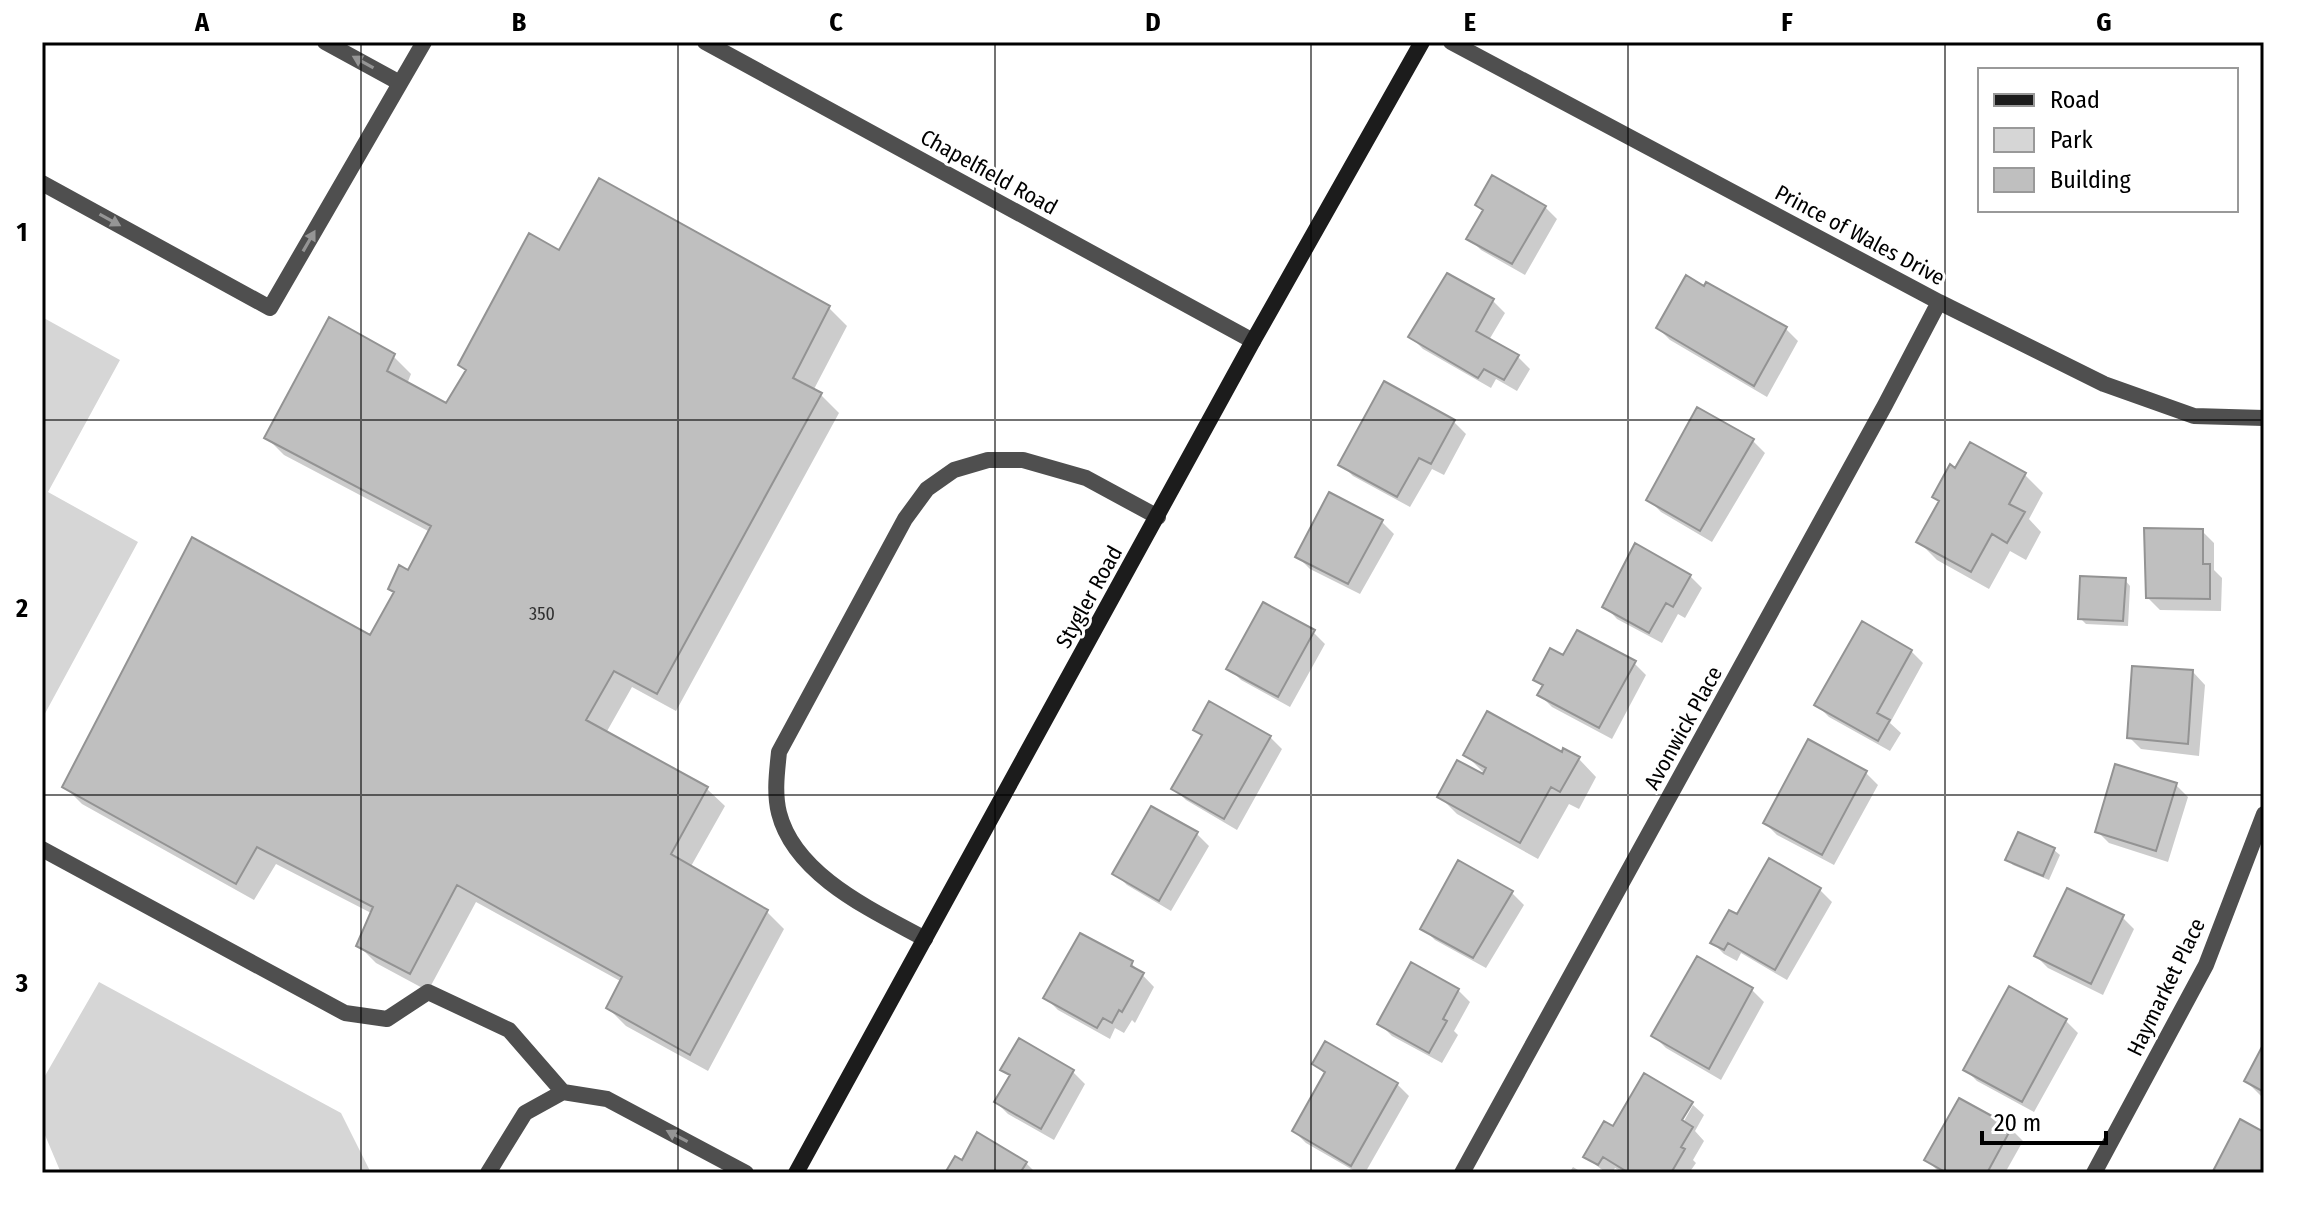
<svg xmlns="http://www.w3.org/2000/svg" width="2306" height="1215" font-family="'Fira Sans Condensed',sans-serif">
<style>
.green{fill:#d6d6d6}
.shadow{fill:#0003}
.building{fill:#bfbfbf;stroke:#939393;stroke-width:2}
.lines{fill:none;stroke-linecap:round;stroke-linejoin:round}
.service{stroke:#4f4f4f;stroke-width:16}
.minor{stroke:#4f4f4f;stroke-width:16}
.secondary{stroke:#1c1c1c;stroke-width:16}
.oneway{fill:#959595}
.grid{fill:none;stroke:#000;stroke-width:2;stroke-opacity:0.55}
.labels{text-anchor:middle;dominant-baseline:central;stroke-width:6;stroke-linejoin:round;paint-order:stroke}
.number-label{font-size:18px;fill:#303030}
.street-label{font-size:22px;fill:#000;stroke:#fff}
.neatline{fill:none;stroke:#000;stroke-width:3}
.grid-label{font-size:26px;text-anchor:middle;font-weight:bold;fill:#000}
</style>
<rect width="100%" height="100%" fill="#fff"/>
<path class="green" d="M42,317L120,360L48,492L138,542L42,719Z
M99,982L341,1113L370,1171L369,1173H61L42,1128V1081Z"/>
<path class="shadow" d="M1545,207L1557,219L1525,275L1481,250L1469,238Z
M560,253L829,308L847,326L813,391L821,395L839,413L676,711L632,687L606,733L707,789L725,806L690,868L766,911L784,929L708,1071L626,1026L608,1008L622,982L476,902L428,991L376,963L358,945L373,914L276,864L254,900L82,804L64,786L371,638L395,594L390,589L409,572L430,532L284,455L266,437L393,356L411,374L407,384L446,405L467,371L460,365Z
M1448,275L1493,301L1505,313L1489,340L1518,357L1530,369L1517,391L1496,379L1491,388L1423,349L1411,337Z
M1658,328L1786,329L1798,341L1767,397L1670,340Z
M1454,422L1466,434L1444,475L1432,469L1410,507L1353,476L1341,464Z
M1753,441L1765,453L1712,542L1661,512L1649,500Z
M1971,445L2025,475L2043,493L2029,519L2041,532L2026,560L2010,551L1989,589L1937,560L1919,542Z
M1382,522L1394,534L1360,594L1310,569L1298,557Z
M2202,531L2214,543V570L2222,578L2221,611L2160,610L2148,598Z
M1690,576L1702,588L1685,618L1678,614L1662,643L1617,619L1605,606Z
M2125,580L2130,586L2128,626L2086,624L2080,618Z
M1313,632L1325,644L1290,707L1241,680L1229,668Z
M1911,651L1923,663L1890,723L1901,733L1890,751L1829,717L1817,705Z
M1564,658L1634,663L1646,675L1612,739L1552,707L1540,695L1544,688L1535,680Z
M2193,672L2205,685L2199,756L2141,749L2129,737Z
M1195,730L1270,737L1282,749L1237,830L1186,800L1174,788L1203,737Z
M1465,754L1563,755L1579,759L1596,777L1579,809L1569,804L1538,859L1457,814L1439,796L1490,779Z
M1866,773L1878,785L1834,865L1777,835L1765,823Z
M2176,785L2188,797L2168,862L2109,843L2097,831Z
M1152,809L1197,834L1209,846L1171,911L1127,885L1115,873Z
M2054,850L2060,855L2049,880L2013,865L2007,859Z
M1459,863L1512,893L1524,905L1486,968L1435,940L1423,928Z
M1820,890L1832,902L1787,980L1741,953L1737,961L1724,954L1712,942L1737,917Z
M2122,917L2134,929L2103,995L2048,968L2036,956Z
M1131,963L1154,987L1135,1023L1132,1020L1124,1033L1115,1028L1110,1039L1058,1010L1046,998Z
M2010,989L2066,1021L2078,1033L2034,1112L1977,1081L1965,1069Z
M1458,990L1470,1002L1454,1031L1458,1035L1442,1063L1392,1036L1380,1024Z
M1752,990L1764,1002L1721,1080L1666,1048L1654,1036Z
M1019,1041L1073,1072L1085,1084L1054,1140L1008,1114L996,1102L1011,1077L1003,1069Z
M2264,1048V1099L2246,1081Z
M1314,1064L1397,1084L1409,1096L1365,1173H1358L1306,1143L1294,1131L1326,1075Z
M1645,1075L1692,1104H1689L1676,1128L1679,1130L1693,1105L1704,1115L1695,1131L1704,1141L1693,1160L1696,1163L1689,1173H1624L1615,1168L1612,1173H1606L1586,1157L1613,1129Z
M2011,1129L2023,1141L2005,1173H1940L1927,1160Z
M963,1162L1026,1163L1036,1173H947Z
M1573,1167L1583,1173H1569Z"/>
<path class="building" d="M1492,175L1546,206L1512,264L1466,239L1483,210L1475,205Z
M599,178L830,306L793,378L822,393L657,694L614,671L586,720L708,787L671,854L768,910L690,1055L606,1008L622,977L457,885L410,974L356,946L373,907L257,847L236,884L62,787L192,537L370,635L394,592L388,589L399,565L408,570L431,526L264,438L329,317L395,354L387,371L446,403L466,370L458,365L529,233L559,250Z
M1447,273L1494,299L1476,331L1519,355L1504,380L1484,369L1478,378L1408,337Z
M1686,275L1704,286L1706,282L1787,327L1754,386L1656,328Z
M1384,381L1455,420L1431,464L1419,458L1397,497L1338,465Z
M1697,407L1754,439L1700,531L1646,500Z
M1970,442L2026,473L2009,504L2025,512L2007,543L1992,534L1971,572L1916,542L1939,501L1932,497L1950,464L1955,468Z
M1329,492L1383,520L1348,584L1295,557Z
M2144,528L2203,529V564H2210V599L2146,598Z
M1635,543L1691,575L1673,607L1666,603L1649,633L1602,607Z
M2080,576L2126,578L2123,621L2078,619Z
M1263,602L1315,630L1278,697L1226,669Z
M1862,621L1912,650L1877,713L1890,720L1878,741L1814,705Z
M1577,630L1636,661L1599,728L1537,695L1543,685L1533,680L1550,648L1563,655Z
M2132,666L2193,670L2188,744L2127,738Z
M1209,701L1271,736L1224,819L1171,789L1202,735L1193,730Z
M1487,711L1562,752L1563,748L1580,757L1560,792L1551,787L1520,843L1437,797L1457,760L1483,774L1486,768L1463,755Z
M1808,739L1867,771L1822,855L1763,823Z
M2115,764L2177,783L2156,851L2095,832Z
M1151,806L1198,832L1159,901L1112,874Z
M2018,832L2055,848L2043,876L2005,860Z
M1769,858L1821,888L1775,970L1728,943L1724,950L1710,943L1729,910L1737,914Z
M1458,860L1513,891L1473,958L1420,929Z
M2067,888L2124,915L2091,984L2034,956Z
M1080,933L1133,961L1131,966L1144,973L1122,1012L1119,1010L1112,1023L1103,1018L1097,1028L1043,998Z
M1697,956L1753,988L1709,1069L1651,1036Z
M1411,962L1459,989L1443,1019L1447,1021L1429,1053L1377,1024Z
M2009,986L2067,1019L2022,1102L1963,1070Z
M1019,1038L1074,1070L1041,1129L994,1102L1010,1075L1000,1070Z
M1325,1041L1398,1083L1351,1166L1292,1131L1325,1072L1312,1064Z
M2264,1043V1092L2244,1081Z
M1644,1073L1693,1102L1682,1120L1693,1127L1681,1147L1685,1149L1671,1173H1629L1603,1157L1598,1165L1583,1157L1604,1121L1613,1126Z
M1959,1098L2012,1127L1987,1173H1947L1924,1160Z
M2240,1119L2264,1132V1173H2212Z
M977,1132L1027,1162L1020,1173H945L955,1156L962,1160Z"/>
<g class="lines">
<path class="service" d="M325,42L400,83
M42,183L270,308L424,42
M42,849L345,1013L387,1019L428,992L509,1030L563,1092
M925,939C874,911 795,876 779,813C774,793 777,772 779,752L905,519L927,489L954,470L988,460H1023L1086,478L1158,517
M488,1173L525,1113L563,1092L607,1099L746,1173"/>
<path class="minor" d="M705,42L1253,341
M1451,42L1939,302L2104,384L2194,416L2264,418
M1462,1173L1885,405L1939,302
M2094,1173L2206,965L2264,814"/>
<path class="secondary" d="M796,1173L1253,341L1422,42"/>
</g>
<defs><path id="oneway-solid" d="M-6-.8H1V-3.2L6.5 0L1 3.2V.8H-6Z" transform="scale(2)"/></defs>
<g class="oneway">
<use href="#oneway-solid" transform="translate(363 62) rotate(-151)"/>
<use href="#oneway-solid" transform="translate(110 220) rotate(29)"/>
<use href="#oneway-solid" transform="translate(309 241) rotate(-60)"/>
<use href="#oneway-solid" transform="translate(677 1136) rotate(-152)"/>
</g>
<path class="grid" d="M361,42V1173M678,42V1173M995,42V1173M1311,42V1173M1628,42V1173M1945,42V1173M42,420H2264M42,795H2264"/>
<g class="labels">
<g class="number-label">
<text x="542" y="614">350</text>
</g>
<g class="street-label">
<text transform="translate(989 172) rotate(29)">Chapelfield Road</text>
<text transform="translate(1860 235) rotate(28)">Prince of Wales Drive</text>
<text transform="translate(1089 597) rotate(-61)">Stygler Road</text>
<text transform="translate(1683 728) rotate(-61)">Avonwick Place</text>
<text transform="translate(2166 987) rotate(-64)">Haymarket Place</text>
</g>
</g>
<rect width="2306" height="1215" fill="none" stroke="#ffffff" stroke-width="88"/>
<rect x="1978" y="68" width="260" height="144" fill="#ffffff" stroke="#999999" stroke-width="2"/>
<rect x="1994" y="94" width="40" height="12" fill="#1c1c1c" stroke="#999999" stroke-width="2"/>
<text x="2050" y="108" font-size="24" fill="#000000">Road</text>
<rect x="1994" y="128" width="40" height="24" fill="#d6d6d6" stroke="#999999" stroke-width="2"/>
<text x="2050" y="148" font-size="24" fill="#000000">Park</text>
<rect x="1994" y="168" width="40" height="24" fill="#bfbfbf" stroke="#999999" stroke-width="2"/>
<text x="2050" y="188" font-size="24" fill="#000000">Building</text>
<path d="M1982 1131v12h124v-12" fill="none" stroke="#000000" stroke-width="4"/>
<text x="1994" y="1131" font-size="24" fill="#000000" stroke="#ffffff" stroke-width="6" paint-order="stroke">20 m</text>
<rect x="44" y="44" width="2218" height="1127" class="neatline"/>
<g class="grid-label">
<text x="202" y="31">A</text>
<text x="519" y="31">B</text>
<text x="836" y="31">C</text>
<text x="1153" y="31">D</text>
<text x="1470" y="31">E</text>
<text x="1787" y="31">F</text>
<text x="2104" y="31">G</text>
<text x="22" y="241">1</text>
<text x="22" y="617">2</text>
<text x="22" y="992">3</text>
</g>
</svg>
